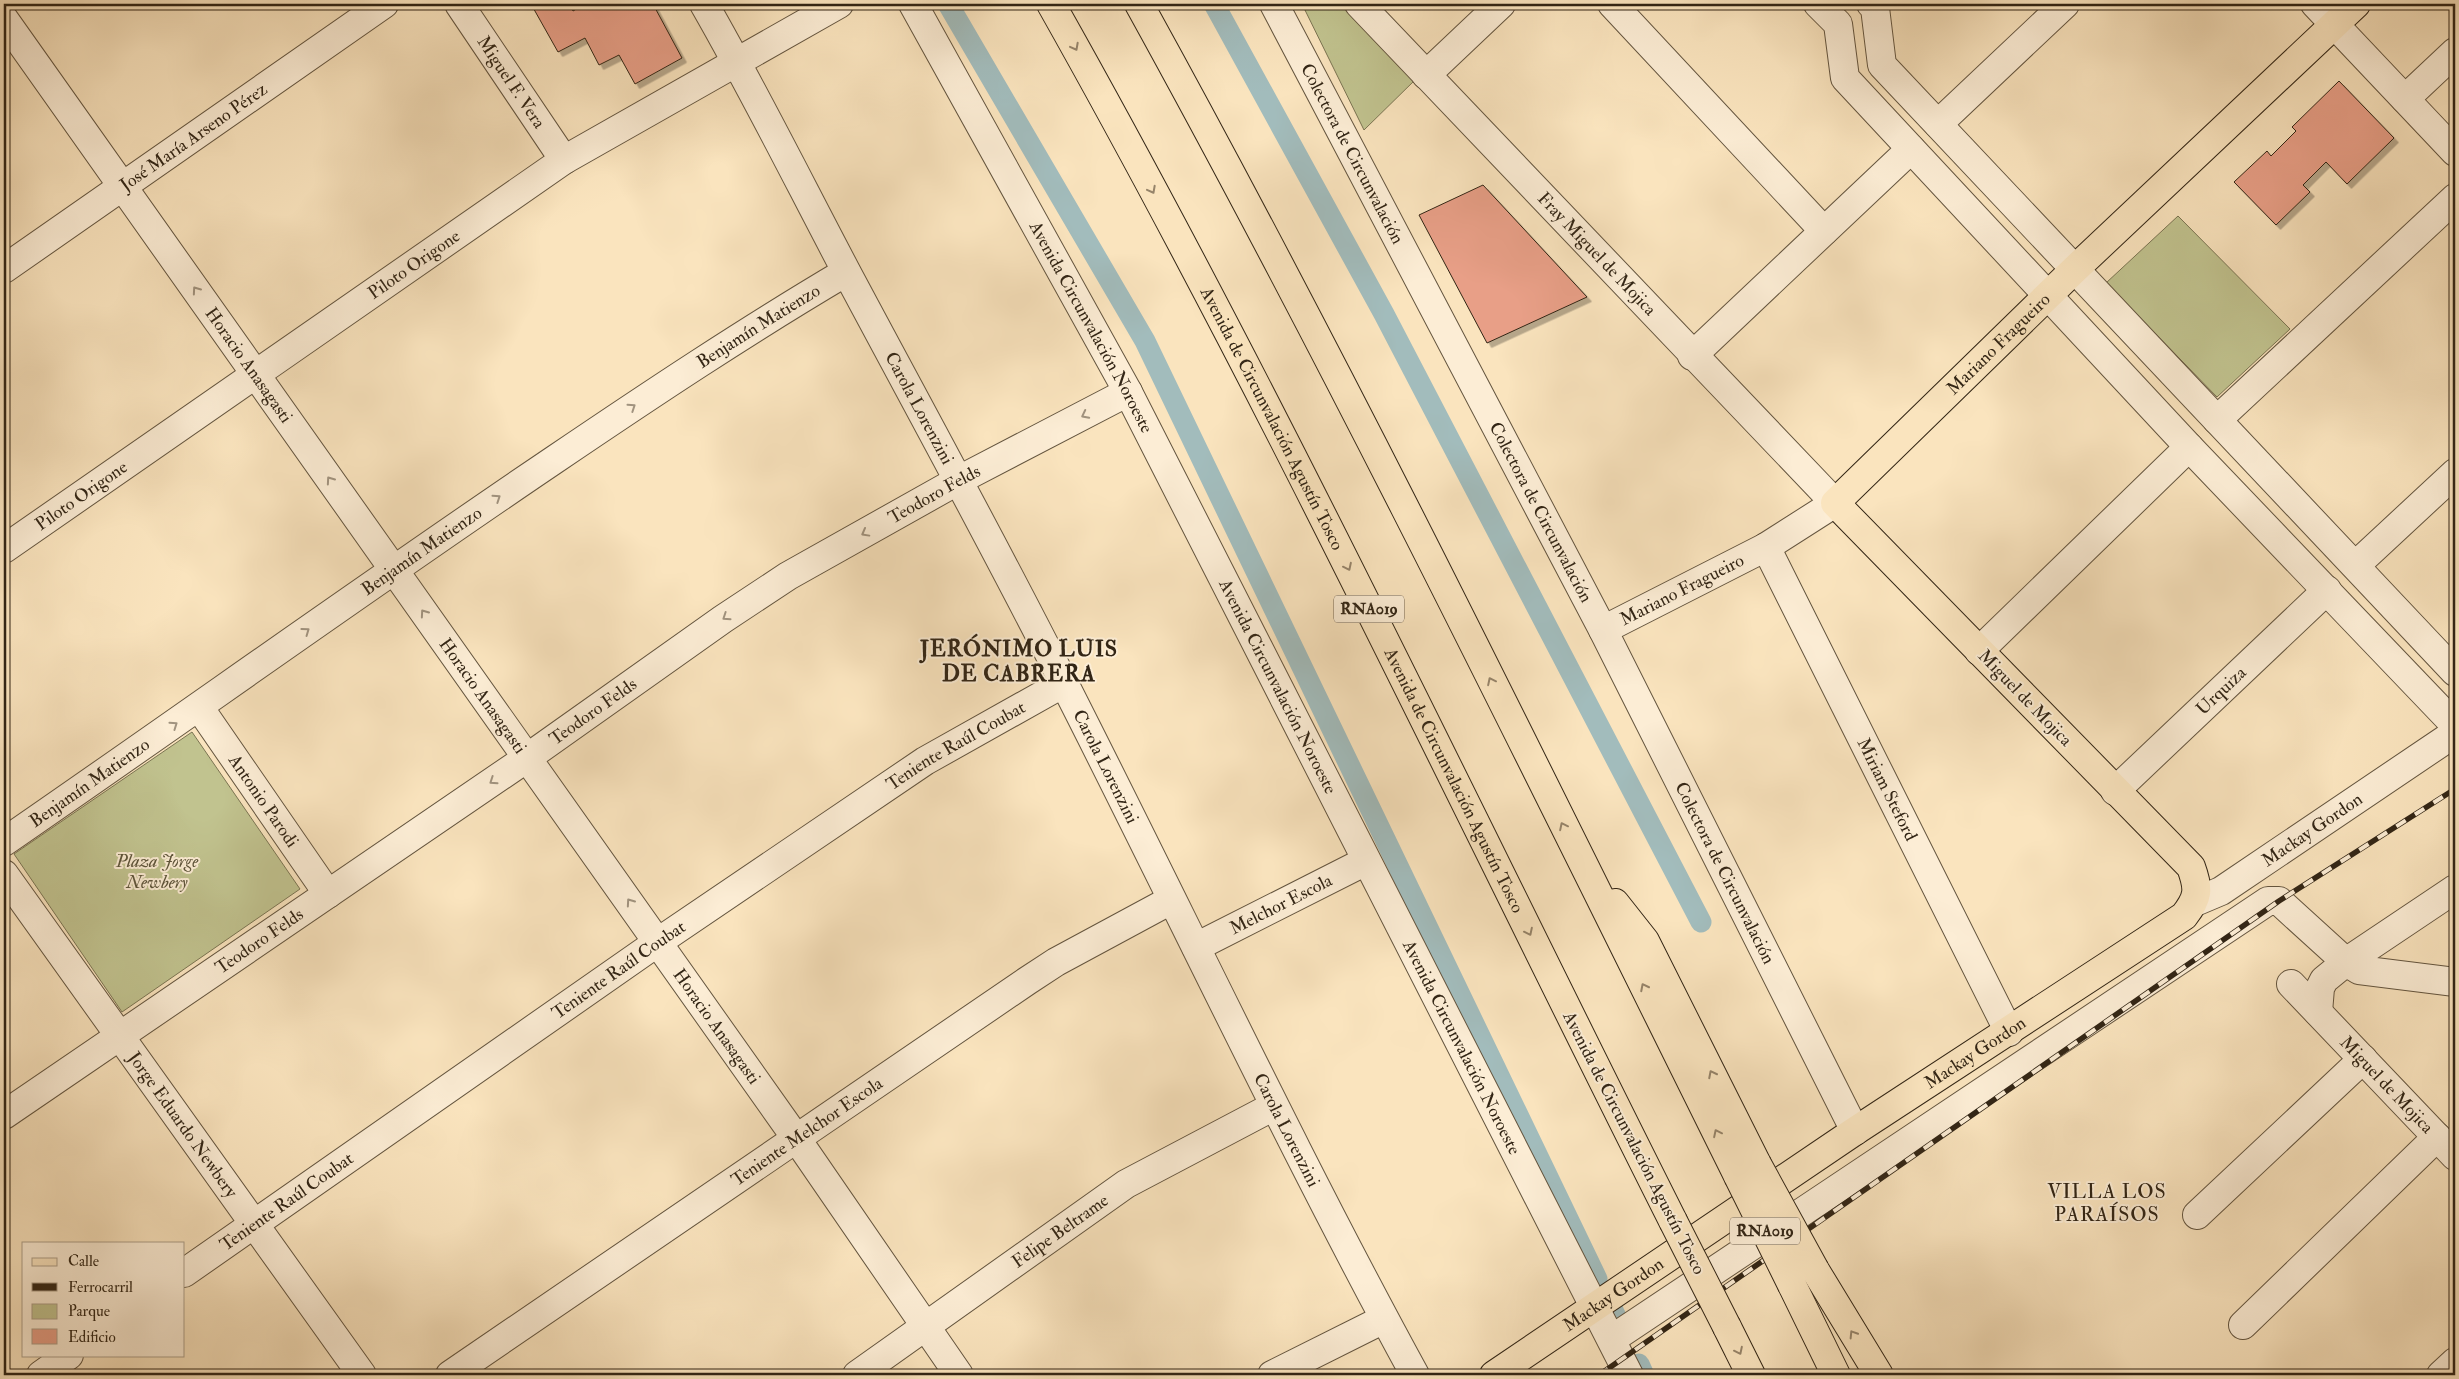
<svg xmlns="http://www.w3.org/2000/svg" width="2459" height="1379" font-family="'IM FELL Double Pica',serif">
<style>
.green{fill:#c1c38f;stroke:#7a7452}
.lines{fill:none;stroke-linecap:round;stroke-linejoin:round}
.canal{stroke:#a2bcbc;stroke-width:21}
.building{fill:#e89f87;stroke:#322515;filter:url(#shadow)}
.minor-casing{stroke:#64553f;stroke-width:30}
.major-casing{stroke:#322515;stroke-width:30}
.highway-casing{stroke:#322515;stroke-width:30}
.minor{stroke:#fcedd5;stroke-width:28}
.major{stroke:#fae4be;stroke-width:28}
.highway{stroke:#fae4be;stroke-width:28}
.rail-casing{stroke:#322515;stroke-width:5.5}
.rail{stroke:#fcedd5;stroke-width:4;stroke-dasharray:11;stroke-linecap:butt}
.highway-bridge-casing{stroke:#322515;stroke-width:30;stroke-linecap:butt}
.highway-bridge{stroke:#fae4be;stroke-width:28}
.oneway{stroke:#96846a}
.oneway2{stroke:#a1937f}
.labels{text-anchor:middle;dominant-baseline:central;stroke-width:4;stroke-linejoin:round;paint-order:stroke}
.shield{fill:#fcedd5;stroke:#6f614f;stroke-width:1}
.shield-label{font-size:16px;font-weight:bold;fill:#322515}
.street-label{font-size:18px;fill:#322515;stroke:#fcedd5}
.park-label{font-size:18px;font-style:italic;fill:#5d543a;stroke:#fcedd5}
.quarter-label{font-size:20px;letter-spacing:1px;fill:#322515;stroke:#fcedd5}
.district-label{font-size:22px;font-weight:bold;letter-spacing:1px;fill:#322515;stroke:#fcedd5}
</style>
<defs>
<filter id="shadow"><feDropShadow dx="4.5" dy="4.5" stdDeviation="0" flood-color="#0004"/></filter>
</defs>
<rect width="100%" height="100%" fill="#fae4be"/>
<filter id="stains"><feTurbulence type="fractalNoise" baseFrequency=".004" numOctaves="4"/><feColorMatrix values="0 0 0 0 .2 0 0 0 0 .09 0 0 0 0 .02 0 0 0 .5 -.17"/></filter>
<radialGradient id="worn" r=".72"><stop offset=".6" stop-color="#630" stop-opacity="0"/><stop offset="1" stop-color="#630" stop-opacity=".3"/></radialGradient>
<path class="green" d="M1302,4H1342L1416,79L1364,130Z
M2178,216L2290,329L2217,397L2106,283Z
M192,732L300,889L122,1012L14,854Z"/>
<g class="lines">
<path class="canal" d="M948,4L1145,341L1597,1279
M1214,4L1384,314L1701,922
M1612,1308L1617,1319
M1639,1364L1644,1375"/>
</g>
<path class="building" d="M531,4H569L573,11L585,4H653L682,58L635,84L619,55L599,65L585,38L558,52Z
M2339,81L2394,138L2347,184L2326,162L2303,185L2310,192L2276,225L2234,182L2267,151L2271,156L2296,131L2292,127Z
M1483,185L1587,297L1487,343L1419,215Z"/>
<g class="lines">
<g class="minor-casing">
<g id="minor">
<path id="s1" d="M459,4L564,160"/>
<path id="s2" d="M704,4C754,91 799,182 846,271C919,408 994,544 1064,683C1181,913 1291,1148 1415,1375"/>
<path id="s3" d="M913,4L1128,392L1629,1375"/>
<path id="s4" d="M1274,4L1603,630L1855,1131"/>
<path id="s5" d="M1359,4L1835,503L1766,547L1603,630"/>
<path d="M1612,4L1824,231"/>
<path d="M1818,4L1838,24L1845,78L2189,447L2455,725"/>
<path d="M1871,4L1875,8L1882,65L2455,672"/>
<path d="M2315,4L2455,152"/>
<path id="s6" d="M4,19L796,1138L959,1375"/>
<path d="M1426,75L1501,4"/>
<path d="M2405,99L2455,52"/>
<path d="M1938,124L2065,4"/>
<path id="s7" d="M4,269L384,4"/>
<path d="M1692,356L1911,149"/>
<path d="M2217,420L2455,198"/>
<path id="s8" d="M1766,547L2009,1032"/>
<path id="s9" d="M4,549L564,160L839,4"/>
<path d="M2356,565L2455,473"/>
<path d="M1979,651L2189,447"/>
<path id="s10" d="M199,707L328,894"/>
<path id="s11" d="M2115,791L2327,590"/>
<path id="s12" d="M4,842C188,715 369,585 554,460C650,395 746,331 846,272"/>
<path id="s13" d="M4,874L362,1375"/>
<path id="s14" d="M2195,902L2221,891L2455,733"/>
<path id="s15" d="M1196,947L1366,861"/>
<path id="s16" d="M2291,984L2455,1156"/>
<path d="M2318,1012L2320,988L2324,980L2346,962L2455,889"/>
<path id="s17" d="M4,1115L527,758L723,619L788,576L959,480L1128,392"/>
<path d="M2197,1215L2363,1059"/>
<path id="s18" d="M184,1273L658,942L925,761L1064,683"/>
<path d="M2243,1325L2437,1137"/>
<path d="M1612,1339L2268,901H2279L2346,962L2359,970L2455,982"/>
<path d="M41,1375L69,1355"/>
<path id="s19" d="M450,1375L1027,981L1056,962L1171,900"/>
<path id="s20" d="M857,1375L1126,1184L1274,1106"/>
<path d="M1272,1375L1384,1319"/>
<path d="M2441,1375L2455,1362"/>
</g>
</g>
<g class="major-casing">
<g id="major">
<path id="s21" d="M1494,1375L1855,1131L2184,916C2199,897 2199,889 2191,867L1835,503L2075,269L2356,4"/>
</g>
</g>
<g class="highway-casing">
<g id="highway">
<path id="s22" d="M1051,4C1275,401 1468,814 1673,1221"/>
<path d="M1139,4C1351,388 1543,783 1738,1176"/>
<path d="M1615,903L1645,941L1757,1164"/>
<path d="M1815,1270L1879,1375"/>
<path d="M1792,1285L1836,1375"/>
<path d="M1727,1327L1751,1375"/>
</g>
</g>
<use href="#minor" class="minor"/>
<use href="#major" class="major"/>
<use href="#highway" class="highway"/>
<g class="rail-casing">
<path id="rail" d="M1599,1375L2279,901L2455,789"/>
</g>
<use href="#rail" class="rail"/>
<g class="highway-bridge-casing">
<path id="highway-bridge" d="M1757,1164L1815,1270
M1738,1176L1792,1285
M1673,1221L1727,1327"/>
</g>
<use href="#highway-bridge" class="highway-bridge"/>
</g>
<defs><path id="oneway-chevron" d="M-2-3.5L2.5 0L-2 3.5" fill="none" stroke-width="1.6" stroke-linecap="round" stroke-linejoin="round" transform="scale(1.25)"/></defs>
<g class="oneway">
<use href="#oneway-chevron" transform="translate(1075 47) rotate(62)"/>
<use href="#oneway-chevron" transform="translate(1152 190) rotate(62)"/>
<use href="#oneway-chevron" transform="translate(1348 567) rotate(64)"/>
<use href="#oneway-chevron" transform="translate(1491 681) rotate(-116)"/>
<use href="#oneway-chevron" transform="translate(1563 826) rotate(-116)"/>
<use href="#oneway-chevron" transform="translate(1529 932) rotate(64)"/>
<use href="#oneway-chevron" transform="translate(1644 987) rotate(-117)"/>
<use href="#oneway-chevron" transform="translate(1712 1074) rotate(-117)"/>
<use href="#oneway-chevron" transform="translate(1717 1133) rotate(-116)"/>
<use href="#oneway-chevron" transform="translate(1853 1334) rotate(-122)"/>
<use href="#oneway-chevron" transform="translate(1739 1351) rotate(64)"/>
</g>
<g class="oneway2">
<use href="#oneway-chevron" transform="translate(196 290) rotate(-125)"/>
<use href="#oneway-chevron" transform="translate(632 407) rotate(-34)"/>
<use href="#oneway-chevron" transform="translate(1085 415) rotate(153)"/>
<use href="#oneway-chevron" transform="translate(330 480) rotate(-125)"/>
<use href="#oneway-chevron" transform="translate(497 498) rotate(-34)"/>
<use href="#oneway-chevron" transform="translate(865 533) rotate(151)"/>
<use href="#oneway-chevron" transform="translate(424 613) rotate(-125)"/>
<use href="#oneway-chevron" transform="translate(726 617) rotate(146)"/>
<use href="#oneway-chevron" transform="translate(306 631) rotate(-36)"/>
<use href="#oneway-chevron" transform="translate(174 725) rotate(-35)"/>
<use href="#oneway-chevron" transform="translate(493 781) rotate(146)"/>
<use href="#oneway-chevron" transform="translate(630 902) rotate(-125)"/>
</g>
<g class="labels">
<g class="shield">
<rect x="1334" y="595.5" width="70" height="27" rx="4"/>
<rect x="1730" y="1217.5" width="70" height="27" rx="4"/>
</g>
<g class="shield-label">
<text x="1369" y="609">RNA019</text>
<text x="1765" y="1231">RNA019</text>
</g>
<g class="street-label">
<text stroke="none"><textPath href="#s1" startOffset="94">Miguel F. Vera</textPath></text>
<text stroke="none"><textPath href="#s7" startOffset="231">José María Arseno Pérez</textPath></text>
<text stroke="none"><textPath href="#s4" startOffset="169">Colectora de Circunvalación</textPath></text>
<text stroke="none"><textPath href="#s5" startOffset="345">Fray Miguel de Mojica</textPath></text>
<text stroke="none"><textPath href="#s9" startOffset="499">Piloto Origone</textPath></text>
<text stroke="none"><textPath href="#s12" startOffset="914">Benjamín Matienzo</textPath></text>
<text stroke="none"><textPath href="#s3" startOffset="369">Avenida Circunvalación Noroeste</textPath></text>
<text stroke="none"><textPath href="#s21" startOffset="1619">Mariano Fragueiro</textPath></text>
<text stroke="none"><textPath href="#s6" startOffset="424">Horacio Anasagasti</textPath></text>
<text stroke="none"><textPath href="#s2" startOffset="458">Carola Lorenzini</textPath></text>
<text stroke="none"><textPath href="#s22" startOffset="470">Avenida de Circunvalación Agustín Tosco</textPath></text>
<text stroke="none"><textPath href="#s17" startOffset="1119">Teodoro Felds</textPath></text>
<text stroke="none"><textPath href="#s9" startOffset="94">Piloto Origone</textPath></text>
<text stroke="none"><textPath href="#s4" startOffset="574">Colectora de Circunvalación</textPath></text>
<text stroke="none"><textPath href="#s12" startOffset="509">Benjamín Matienzo</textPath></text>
<text transform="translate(1682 590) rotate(-27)">Mariano Fragueiro</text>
<text stroke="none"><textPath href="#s3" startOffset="774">Avenida Circunvalación Noroeste</textPath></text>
<text stroke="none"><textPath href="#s11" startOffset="146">Urquiza</textPath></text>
<text stroke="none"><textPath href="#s6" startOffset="829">Horacio Anasagasti</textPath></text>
<text transform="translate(2025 698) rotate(46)">Miguel de Mojica</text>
<text stroke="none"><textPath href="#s17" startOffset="714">Teodoro Felds</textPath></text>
<text stroke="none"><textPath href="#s18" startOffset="935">Teniente Raúl Coubat</textPath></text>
<text stroke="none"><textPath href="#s2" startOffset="862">Carola Lorenzini</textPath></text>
<text stroke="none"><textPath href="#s22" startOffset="875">Avenida de Circunvalación Agustín Tosco</textPath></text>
<text stroke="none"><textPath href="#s12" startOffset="104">Benjamín Matienzo</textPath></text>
<text stroke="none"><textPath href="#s8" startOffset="271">Miriam Steford</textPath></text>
<text stroke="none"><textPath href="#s10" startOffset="114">Antonio Parodi</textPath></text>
<text stroke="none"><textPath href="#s14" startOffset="138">Mackay Gordon</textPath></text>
<text stroke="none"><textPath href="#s4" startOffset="979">Colectora de Circunvalación</textPath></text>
<text stroke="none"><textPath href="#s15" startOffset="95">Melchor Escola</textPath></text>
<text stroke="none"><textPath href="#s17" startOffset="309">Teodoro Felds</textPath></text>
<text stroke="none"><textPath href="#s18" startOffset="530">Teniente Raúl Coubat</textPath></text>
<text stroke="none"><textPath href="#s6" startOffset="1234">Horacio Anasagasti</textPath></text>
<text stroke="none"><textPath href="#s3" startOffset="1179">Avenida Circunvalación Noroeste</textPath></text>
<text stroke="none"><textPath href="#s21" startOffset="579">Mackay Gordon</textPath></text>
<text stroke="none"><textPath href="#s16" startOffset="139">Miguel de Mojica</textPath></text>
<text stroke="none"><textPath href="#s13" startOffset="308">Jorge Eduardo Newbery</textPath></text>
<text stroke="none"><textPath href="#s2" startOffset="1268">Carola Lorenzini</textPath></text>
<text stroke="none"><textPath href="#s19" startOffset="432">Teniente Melchor Escola</textPath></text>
<text transform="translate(1634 1143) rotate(63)">Avenida de Circunvalación Agustín Tosco</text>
<text stroke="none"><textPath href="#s18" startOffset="125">Teniente Raúl Coubat</textPath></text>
<text stroke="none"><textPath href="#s20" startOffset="249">Felipe Beltrame</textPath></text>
<text stroke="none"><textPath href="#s21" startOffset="144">Mackay Gordon</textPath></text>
</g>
<g class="park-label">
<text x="157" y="861">Plaza Jorge<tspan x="157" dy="21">Newbery</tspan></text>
</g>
<g class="quarter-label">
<text x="2107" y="1191">VILLA LOS<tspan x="2107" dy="23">PARAÍSOS</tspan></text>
</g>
<g class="district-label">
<text x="1019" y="649">JERÓNIMO LUIS<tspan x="1019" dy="25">DE CABRERA</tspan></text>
</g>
</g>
<rect width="2459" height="1379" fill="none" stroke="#fae4be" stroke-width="20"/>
<rect x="5" y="5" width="2449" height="1369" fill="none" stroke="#322515" stroke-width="2.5"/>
<rect x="10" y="10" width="2439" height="1359" fill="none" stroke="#322515"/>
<rect x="22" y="1242" width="162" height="115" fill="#fcedd5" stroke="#ab9d88"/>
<rect x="32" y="1258" width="25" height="8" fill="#fae4be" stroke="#ab9d88"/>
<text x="68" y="1266" font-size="15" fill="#322515">Calle</text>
<rect x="32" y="1283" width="25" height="8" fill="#322515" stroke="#ab9d88"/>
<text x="68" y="1292" font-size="15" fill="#322515">Ferrocarril</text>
<rect x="32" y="1304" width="25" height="15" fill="#c1c38f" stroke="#ab9d88"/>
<text x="68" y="1316" font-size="15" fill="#322515">Parque</text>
<rect x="32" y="1329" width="25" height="15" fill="#e89f87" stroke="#ab9d88"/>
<text x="68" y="1342" font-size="15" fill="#322515">Edificio</text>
<rect width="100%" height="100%" filter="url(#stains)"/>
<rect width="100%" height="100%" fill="url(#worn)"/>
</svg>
